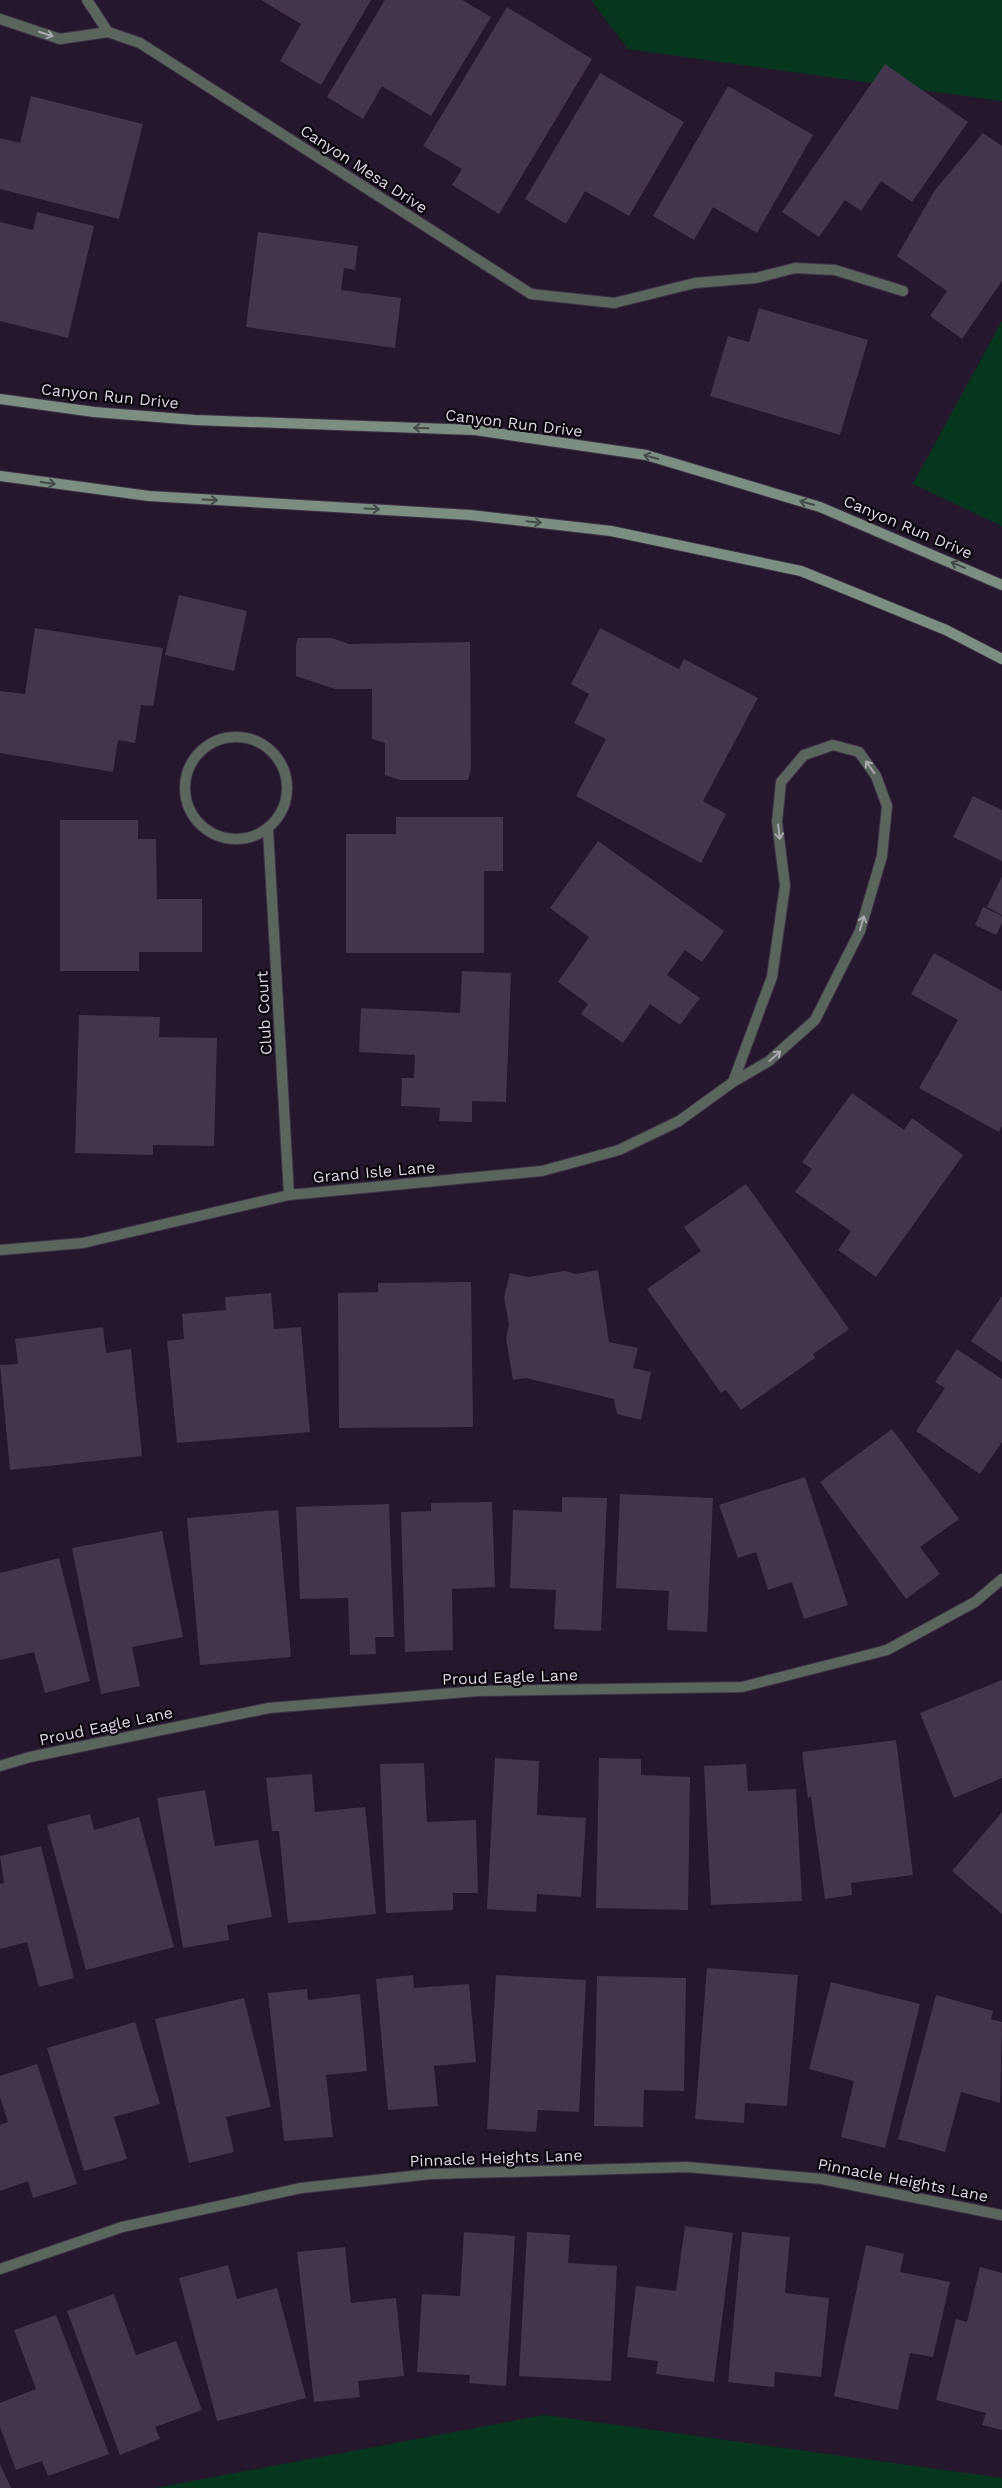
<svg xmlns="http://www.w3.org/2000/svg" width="1002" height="2488" font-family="'Work Sans',sans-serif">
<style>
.green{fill:#06371e}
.building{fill:#43354c}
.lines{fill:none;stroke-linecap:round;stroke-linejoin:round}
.lane-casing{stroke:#3f3347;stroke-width:12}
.street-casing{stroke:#3f3347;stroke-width:12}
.secondary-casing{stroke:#3f3347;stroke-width:12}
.lane{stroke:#5a655d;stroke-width:10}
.street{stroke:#5a655d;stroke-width:10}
.secondary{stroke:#7b8e81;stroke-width:10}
.oneway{stroke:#aaa9af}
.oneway2{stroke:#434a48}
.labels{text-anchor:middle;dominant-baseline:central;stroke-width:4.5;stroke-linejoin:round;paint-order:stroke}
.street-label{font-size:16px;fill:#dfd7e5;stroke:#0b060e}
</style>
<rect width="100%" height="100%" fill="#25182d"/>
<path class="green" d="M591,0H1002V101L628,49Z
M1002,321V526L913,484Z
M544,2415L1002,2478V2488H155Z"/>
<path class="building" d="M261,0H371L321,85L280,61L301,24Z
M385,0H462L491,17L431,116L382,86L363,119L327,97Z
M507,7L592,59L499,214L452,185L462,169L423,146Z
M885,64L968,122L912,202L881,181L861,211L845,200L819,237L782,212Z
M600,73L684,122L629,216L585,191L566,224L525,199Z
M728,86L813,135L757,233L713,207L694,240L653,216Z
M31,96L143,124L119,219L0,189V138L20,143Z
M983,133L1002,146V281L962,339L930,316L947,291L897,256L935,190Z
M37,212L94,226L68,338L0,321V222L33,230Z
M258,232L358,246L355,270L344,268L341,290L401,298L395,348L246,327Z
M759,308L868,340L840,435L710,396L728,336L749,342Z
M179,595L247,611L234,671L165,655Z
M35,628L163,648L153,706L141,705L135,743L118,740L113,772L0,753V691L25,694Z
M600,628L679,669L684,659L758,698L703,801L726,814L701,863L576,796L606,739L574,723L589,694L571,684Z
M298,638H332L349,644L470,642L471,769L468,780H400L385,775V743L372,739V689H335L296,676V645Z
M973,796L1002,810V861L953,837Z
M396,817H503V871H484V953H346V834H396Z
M60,820H138V839H156L157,899H202V952H139V971H60Z
M598,841L724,931L702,962L685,950L667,975L700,998L680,1025L650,1004L623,1043L581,1014L588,1004L558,982L589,937L550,908Z
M1002,876V915L987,907Z
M983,907L1002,916V923L996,935L975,925Z
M934,953L1002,991V1126L999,1132L919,1088L958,1020L911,994Z
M462,971L511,973L506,1102L472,1101V1122L439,1121L440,1108L401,1106L402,1078H414L415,1055L359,1052L361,1008L460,1013Z
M79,1015L160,1017L159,1037L217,1038L214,1146L153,1145V1155L75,1153Z
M852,1093L904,1130L912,1118L963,1155L876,1277L838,1250L851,1231L795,1192L812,1169L802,1162Z
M746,1184L849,1329L813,1354L815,1358L741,1410L726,1390L721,1393L647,1289L701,1251L684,1227Z
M598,1270L609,1342L638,1348L633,1368L651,1372L641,1420L617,1414L614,1399L526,1378L513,1380L506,1338L509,1325L504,1297L510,1273L528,1277L565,1271L576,1274Z
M471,1282L473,1427L339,1428L338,1293L378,1292V1283Z
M271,1293L274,1329L301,1327L310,1432L177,1443L167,1341L184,1339L182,1314L226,1310L225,1297Z
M1002,1296V1362L971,1341Z
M103,1327L106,1353L131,1349L142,1456L10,1470L0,1365L18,1364L15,1339Z
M957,1349L1002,1379V1442L980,1474L916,1431L945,1388L935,1382Z
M892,1429L959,1519L920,1547L940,1574L906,1599L820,1482Z
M805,1477L848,1605L804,1619L792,1582L768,1590L756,1552L738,1558L719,1505Z
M620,1494L713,1498L707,1632L667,1630L669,1591L616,1588Z
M562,1497L607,1498L601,1631L554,1629L556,1590L510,1588L513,1510L562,1512Z
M492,1502L495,1587L452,1589L453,1650L405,1652L401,1512L431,1511V1503Z
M389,1504L394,1637H375L376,1654L350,1655L348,1598L300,1599L296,1507Z
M278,1510L291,1657L200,1665L187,1518Z
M162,1531L183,1637L132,1647L140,1686L101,1694L72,1548Z
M59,1558L90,1681L45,1693L34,1652L0,1660V1573Z
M1002,1680V1778L954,1798L920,1713Z
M896,1740L913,1875L851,1883L852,1895L825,1899L811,1797L808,1798L802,1752Z
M495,1758L539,1761L537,1815L586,1818L581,1897L537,1894L536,1912L487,1909Z
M599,1758L641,1759V1775L690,1777L688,1910L596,1908Z
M424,1763L427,1822L476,1820L478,1893H453V1910L386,1913L380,1764Z
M746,1764L748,1791L796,1789L802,1901L711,1905L704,1766Z
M312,1774L315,1812L365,1807L376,1914L288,1923L279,1831H272L266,1778Z
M205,1790L215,1846L258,1840L272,1917L227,1925L229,1940L183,1948L157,1798Z
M1002,1812V1914L952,1871Z
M90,1814L94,1830L139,1817L174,1947L86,1970L47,1825Z
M41,1846L74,1978L39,1987L27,1942L0,1949V1884L4,1883L0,1856Z
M707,1968L798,1975L787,2106L745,2103L744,2123L695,2119Z
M413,1975L414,1988L469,1984L476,2062L434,2066L438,2106L388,2110L376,1979Z
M496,1975L586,1980L579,2112L538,2110L536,2132L487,2129Z
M597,1976L686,1978L684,2091L644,2090L643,2127L594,2126Z
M831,1982L920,2004L885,2148L841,2137L854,2081L809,2069Z
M307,1989L308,2000L360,1994L367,2071L326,2075L333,2137L284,2141L268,1993Z
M936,1995L993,2011L991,2019L1002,2022L1000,2103L961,2092L945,2152L898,2139Z
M244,1998L271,2107L226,2117L234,2152L189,2163L155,2019Z
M135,2022L160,2104L114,2117L127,2159L84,2171L47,2048Z
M37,2064L77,2184L33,2198L28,2181L0,2191V2125L8,2122L0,2097V2076Z
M685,2226L733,2233L714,2382L656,2374L658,2361L627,2357L636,2286L676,2291Z
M464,2232L515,2236L506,2386L469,2383L470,2375L417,2372L422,2294L460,2296Z
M527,2232L570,2235L568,2263L617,2266L611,2381L519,2376Z
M742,2232L790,2237L785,2293L829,2298L821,2377L775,2372L774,2387L728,2382Z
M866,2245L904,2254L900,2272L950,2282L933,2357L910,2353L898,2410L834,2396Z
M345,2247L351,2303L396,2298L404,2376L358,2381L360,2397L314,2402L297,2252Z
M228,2265L237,2299L277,2288L306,2398L217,2421L179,2278Z
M980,2267L1002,2273V2430L982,2425L986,2413L936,2400L956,2319L967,2322Z
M114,2294L136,2355L176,2341L202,2410L155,2427L160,2439L120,2455L67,2311Z
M56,2315L109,2454L48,2476L42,2461L16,2470L0,2427V2403L36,2389L14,2330Z
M0,2464L11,2488H0Z"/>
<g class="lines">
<g class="lane-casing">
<path id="lane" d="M614,303L695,283L756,278L795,268L835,270L903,291"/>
</g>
<g class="street-casing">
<path id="street" d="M87,0L108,32
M0,19L60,39L108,32L140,43L531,294L614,303
M185 788a51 51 0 1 1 102 0a51 51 0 1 1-102 0Z
M268,830L289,1195
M0,1250L83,1243L289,1195L542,1171L619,1150L679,1121L733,1082L769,1061L815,1020L860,931L882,856L887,806L876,776L859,752L833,745L804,755L781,782L777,822L785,886L772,977L733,1082
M0,1766L30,1757L269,1708L478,1691L742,1687L887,1650L975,1602L1002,1579
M0,2269L122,2227L301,2188L431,2174L687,2167L822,2179L1002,2215"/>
</g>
<g class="secondary-casing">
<path id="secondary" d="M0,399L94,412L195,420L475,430L646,455L820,507L1002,585
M0,476L149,496L470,515L611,531L801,571L946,630L1002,659"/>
</g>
<use href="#lane" class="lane"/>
<use href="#street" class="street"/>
<use href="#secondary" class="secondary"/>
</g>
<defs><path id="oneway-shaft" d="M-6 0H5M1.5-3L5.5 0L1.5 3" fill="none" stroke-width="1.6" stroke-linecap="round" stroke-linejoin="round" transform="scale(1.25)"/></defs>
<g class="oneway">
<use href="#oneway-shaft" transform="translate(46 34) rotate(18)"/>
<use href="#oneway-shaft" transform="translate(870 767) rotate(-126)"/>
<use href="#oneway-shaft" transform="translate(779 832) rotate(83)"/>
<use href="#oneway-shaft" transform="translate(862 923) rotate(-74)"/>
<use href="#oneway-shaft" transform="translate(775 1056) rotate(-41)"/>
</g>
<g class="oneway2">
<use href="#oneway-shaft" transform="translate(421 428) rotate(-178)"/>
<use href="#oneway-shaft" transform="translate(651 457) rotate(-165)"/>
<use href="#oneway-shaft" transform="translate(48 483) rotate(8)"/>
<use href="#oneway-shaft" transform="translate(210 500) rotate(3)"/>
<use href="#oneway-shaft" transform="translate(807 503) rotate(-164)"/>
<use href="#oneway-shaft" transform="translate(372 509) rotate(3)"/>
<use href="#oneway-shaft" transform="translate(534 522) rotate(6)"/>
<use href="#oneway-shaft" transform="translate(958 565) rotate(-157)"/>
</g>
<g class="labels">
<g class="street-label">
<text transform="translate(364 169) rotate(33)">Canyon Mesa Drive</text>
<text transform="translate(110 396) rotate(6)">Canyon Run Drive</text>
<text transform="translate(514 423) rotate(7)">Canyon Run Drive</text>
<text transform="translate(908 527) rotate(23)">Canyon Run Drive</text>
<text transform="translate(264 1013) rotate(-93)">Club Court</text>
<text transform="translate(374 1172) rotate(-5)">Grand Isle Lane</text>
<text transform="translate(510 1677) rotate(-2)">Proud Eagle Lane</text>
<text transform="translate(106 1726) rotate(-12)">Proud Eagle Lane</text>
<text transform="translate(496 2158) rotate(-2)">Pinnacle Heights Lane</text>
<text transform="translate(903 2180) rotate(11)">Pinnacle Heights Lane</text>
</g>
</g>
</svg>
